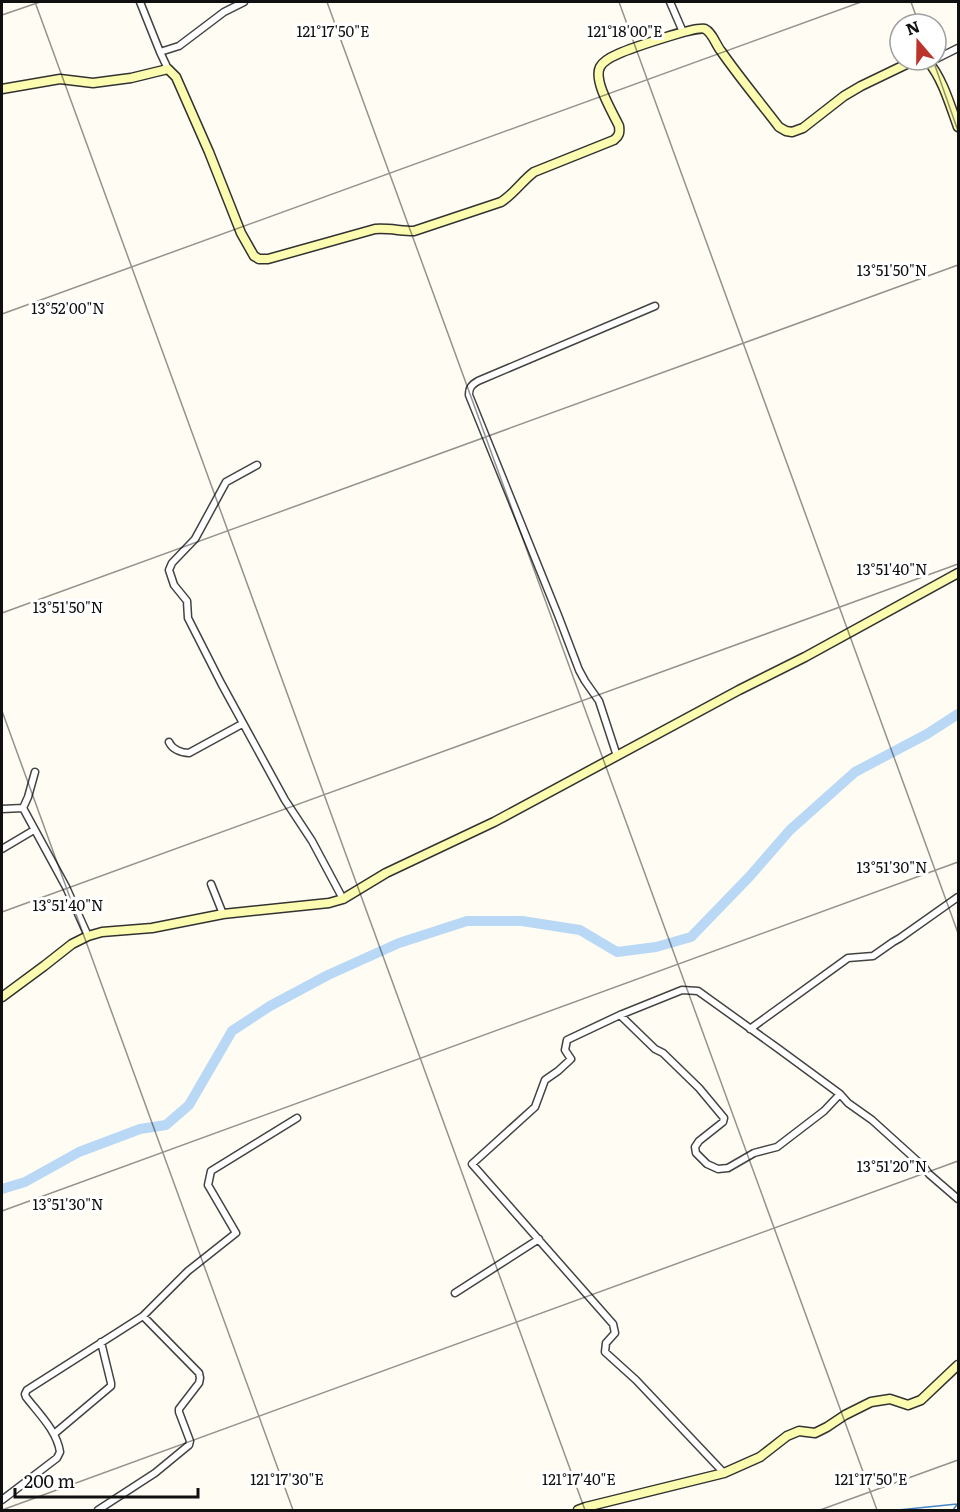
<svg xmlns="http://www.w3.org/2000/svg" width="960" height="1512" font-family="Literata,serif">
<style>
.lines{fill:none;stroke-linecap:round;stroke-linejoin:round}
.stream{stroke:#4285c9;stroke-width:1.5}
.river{stroke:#b9d8f5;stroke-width:10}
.street-casing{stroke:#434343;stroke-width:9}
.secondary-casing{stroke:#323232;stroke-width:11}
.street{stroke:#fff;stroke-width:6}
.secondary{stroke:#fcfcb0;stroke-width:8}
.ticks{fill:none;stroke:#101010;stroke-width:1.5;stroke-opacity:0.45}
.ticks-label{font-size:15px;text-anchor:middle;fill:#101010;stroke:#fff;stroke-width:6;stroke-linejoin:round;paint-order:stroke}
</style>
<rect width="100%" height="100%" fill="#fffdf3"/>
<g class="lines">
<path class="stream" d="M898,1510L957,1504
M953,1510L958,1503"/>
<path class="river" d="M2,1189L25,1182L79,1152L140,1129L166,1125L189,1105L232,1031L270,1006L328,975L399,943L467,921H522L580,930L617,952L656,947L691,937L750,876L790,830L855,772L927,734L958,714"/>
<g class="street-casing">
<path id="street" d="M140,2L160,52L168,69
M670,2L683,32
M160,52L179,46L224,12L244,2
M936,59L958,48
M257,465L226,482L195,539L172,563L169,570L174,585L187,601L188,618L221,683L285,800L312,841L343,899
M169,742C172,749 181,753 189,753L242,724
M617,756L599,701L585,681L579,670L558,615L469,395C469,388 471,385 478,381L655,306
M23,808L66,887L88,936
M2,809L23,808L28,797L35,772
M2,849L34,830
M211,884L223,914
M620,1015L655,1049L663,1053L699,1088L724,1118L723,1122L699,1141L695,1147L696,1153L707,1164L718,1169L728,1168L754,1153L777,1147L824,1111L840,1094
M750,1029L848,958L873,956L893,942L900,938L958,897
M455,1293L539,1239
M54,1434L111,1386V1383L101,1342
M724,1473L636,1380L605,1352L606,1343L615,1333L613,1324L472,1164L535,1107L545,1080L558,1071L571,1059L565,1050L567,1040L620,1015L682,990L698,991L776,1047L840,1094L848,1103L872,1120L924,1167L929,1174L958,1199
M2,1500L57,1458L60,1452C57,1431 39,1414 26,1397L25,1394L27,1390L143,1316L188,1271L236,1233L208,1185L211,1171L297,1118
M98,1510L155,1473L189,1445L190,1441L179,1412V1409L199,1383L200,1378L199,1373L143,1316"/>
</g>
<g class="secondary-casing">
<path id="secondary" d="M927,60C943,79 950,105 958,127
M2,89L60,79L93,83L108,81L131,78L168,69L176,77L209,152L241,233L254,256L259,259H268L375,229C389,228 401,231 414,231L501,202C514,194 522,181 534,172L614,140C619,136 620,133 619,126C613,113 593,81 600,67C603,61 611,57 618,54C629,49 698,25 705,29C712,32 716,45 721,51C739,77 760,102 779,127L786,131L792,132L803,128L844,96L861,86L915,60
M2,997L44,966L72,944L88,936L102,932L152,928L223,914L329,903L343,899L386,873L494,822L739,690L805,657L958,573
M578,1510L586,1507L724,1473L760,1457L787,1436L799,1431L815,1433L827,1427L845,1415L871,1402L890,1399L908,1405L921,1400L958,1365"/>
</g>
<use href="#street" class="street"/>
<use href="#secondary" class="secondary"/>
</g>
<path class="ticks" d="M35,2L585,1510M327,2L877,1510M619,2L958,933M911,2L919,24M2,15L40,2M933,60L958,131M2,314L861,2M2,613L958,265M2,711L293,1510M2,912L958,564M2,1211L958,862M2,1510L958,1161M820,1510L958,1460"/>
<g class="ticks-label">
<text x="333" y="37">121°17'50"E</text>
<text x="625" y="37">121°18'00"E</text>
<text x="892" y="276">13°51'50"N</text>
<text x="68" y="314">13°52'00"N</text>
<text x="892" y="575">13°51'40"N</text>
<text x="68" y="613">13°51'50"N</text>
<text x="892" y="873">13°51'30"N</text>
<text x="68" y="911">13°51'40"N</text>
<text x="892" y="1172">13°51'20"N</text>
<text x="68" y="1210">13°51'30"N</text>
<text x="287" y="1485">121°17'30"E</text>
<text x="579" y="1485">121°17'40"E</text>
<text x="871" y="1485">121°17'50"E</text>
</g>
<rect width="960" height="1512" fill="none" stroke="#101010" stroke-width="6"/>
<g transform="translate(918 42) rotate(340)"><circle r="28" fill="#ffffff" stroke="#9f9f9f" stroke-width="1.5"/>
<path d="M0-4.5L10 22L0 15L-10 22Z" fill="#bc332b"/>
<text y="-9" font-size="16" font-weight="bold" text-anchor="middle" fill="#101010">N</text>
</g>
<path d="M15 1488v9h183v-9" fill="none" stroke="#101010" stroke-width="3"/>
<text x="24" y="1488" font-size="18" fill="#101010" stroke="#ffffff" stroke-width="4.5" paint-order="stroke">200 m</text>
</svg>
